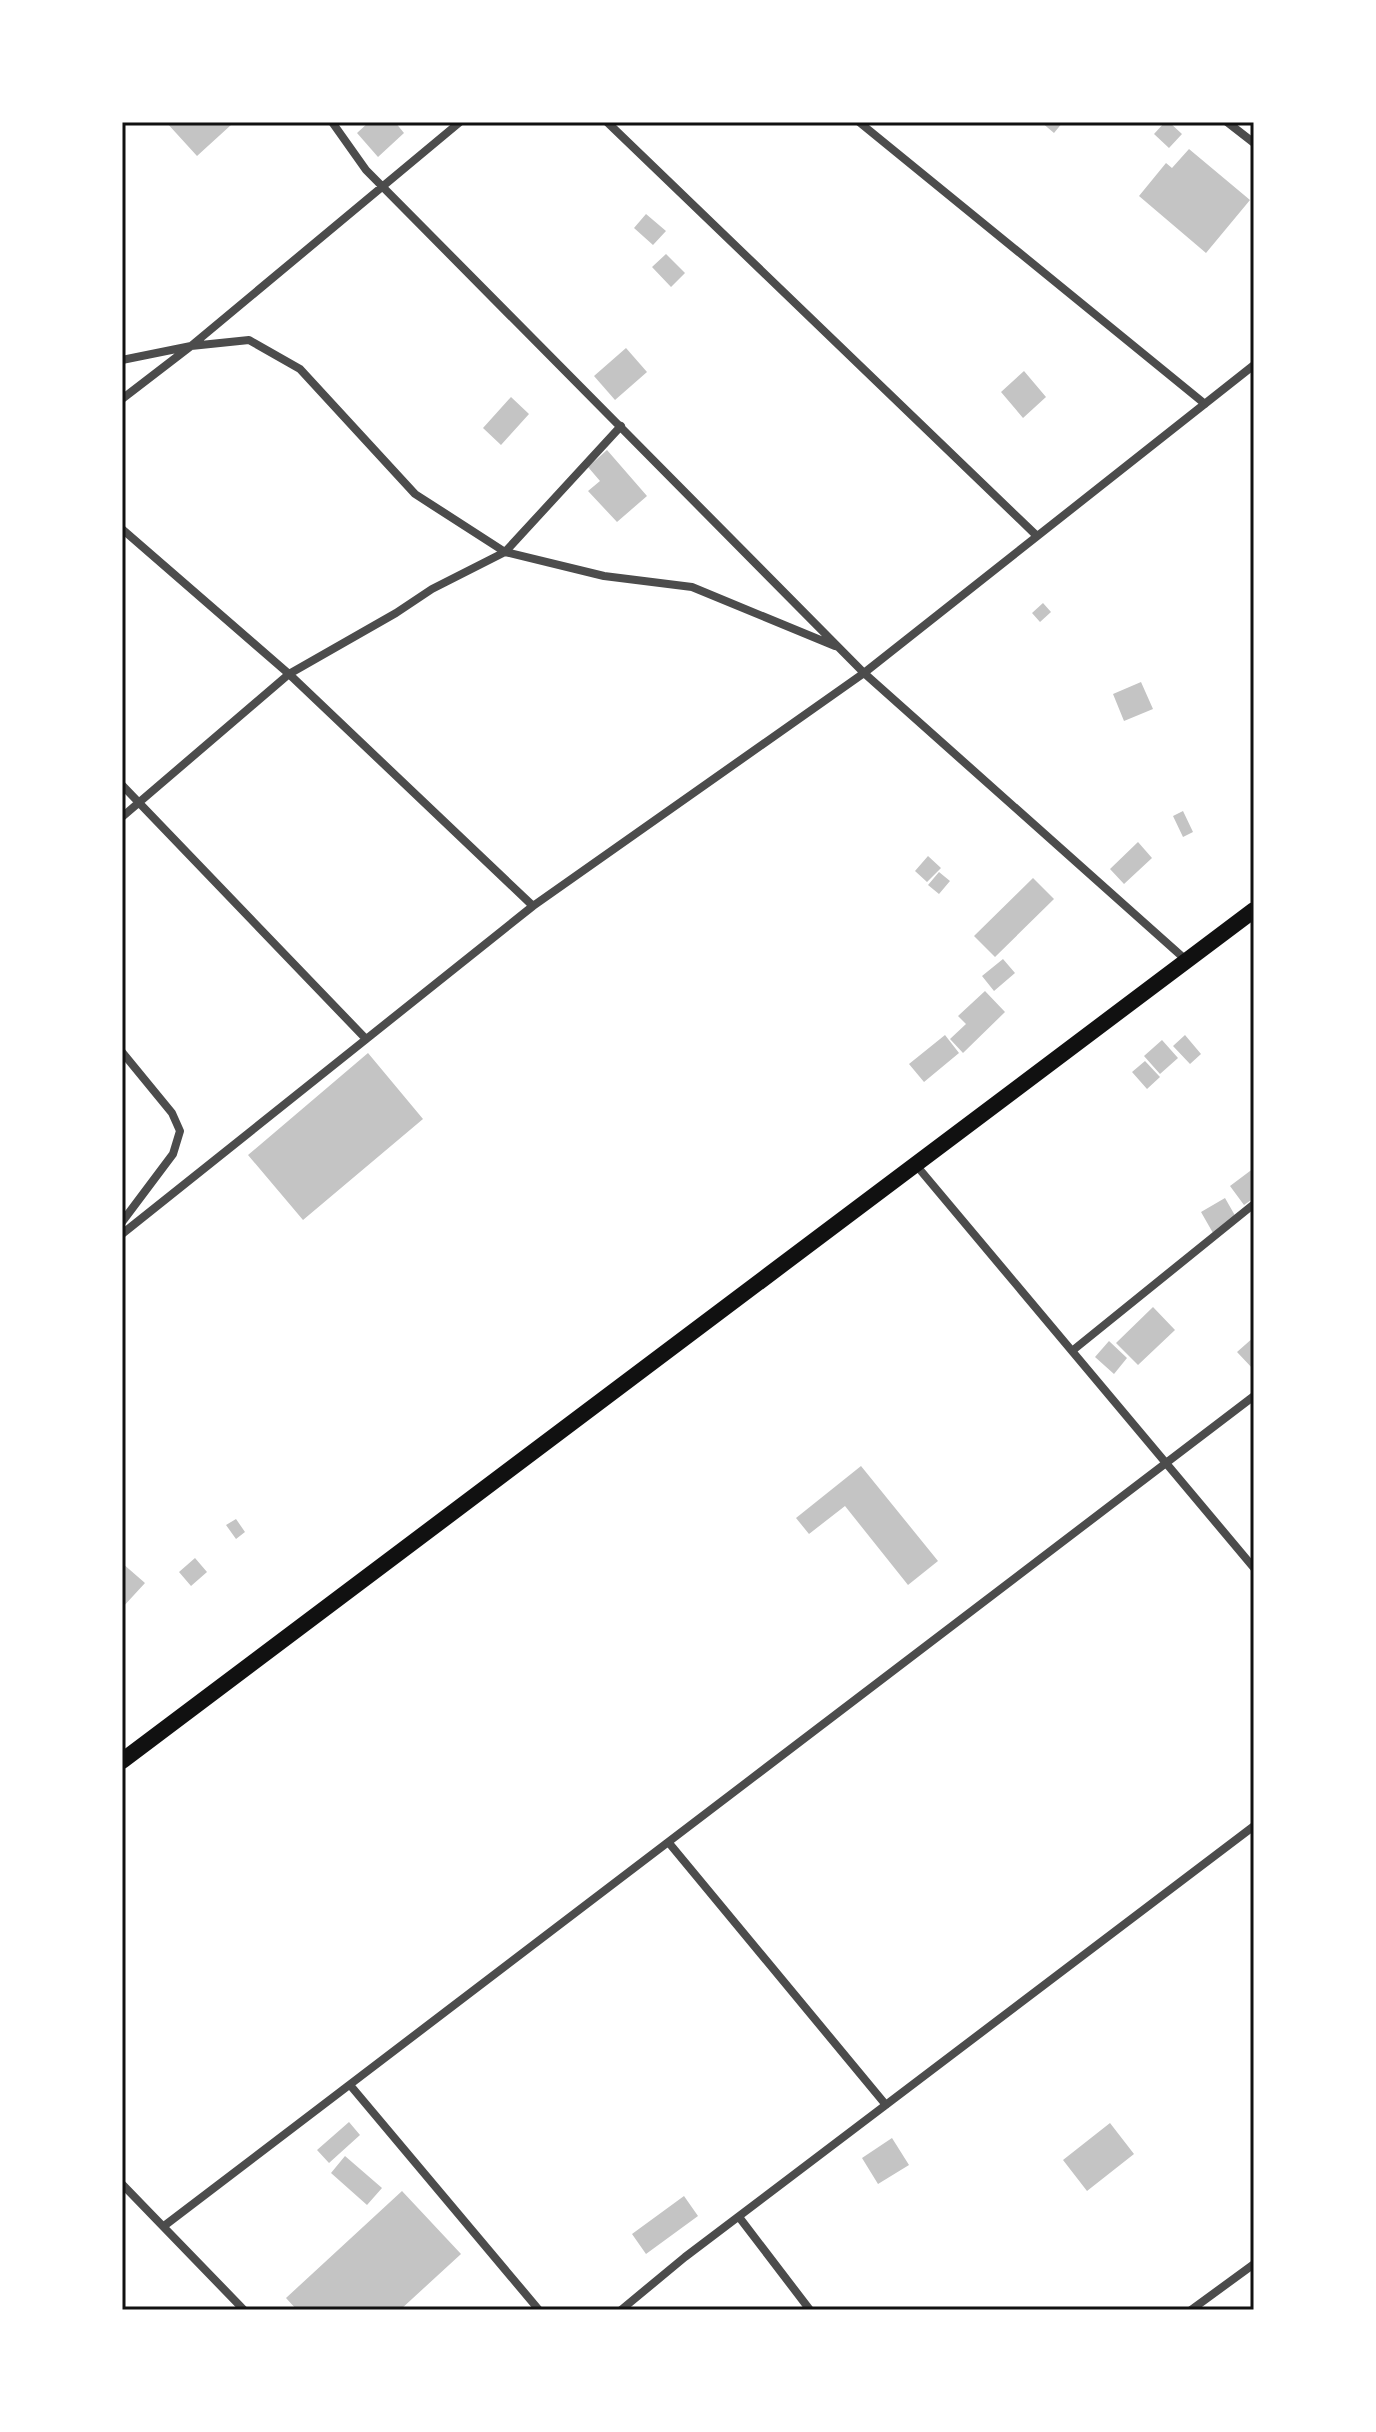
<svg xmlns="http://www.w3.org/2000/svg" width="1376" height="2432" font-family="'PT Sans',sans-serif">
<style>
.building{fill:#c4c4c4}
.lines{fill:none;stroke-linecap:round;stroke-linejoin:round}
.minor{stroke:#4c4c4c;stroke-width:8}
.trunk{stroke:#111;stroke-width:16}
.neatline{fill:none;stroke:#111;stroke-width:3}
</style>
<rect width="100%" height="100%" fill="#fff"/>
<path class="building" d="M166,122H228L231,125L197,156Z
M369,122H395L404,133L378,157L357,133Z
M1041,122H1063L1054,133Z
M1165,122H1169L1182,134L1169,148L1154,134Z
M1189,149L1250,200L1206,253L1139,196L1166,163L1172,168Z
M646,214L666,231L653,245L634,228Z
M666,254L685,273L671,287L652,267Z
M626,348L647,372L615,400L594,376Z
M1024,371L1046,397L1023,418L1001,392Z
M511,397L529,414L501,445L483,428Z
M607,450L647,496L617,522L588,491L600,481L588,467Z
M1043,603L1051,612L1040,622L1032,613Z
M1141,682L1153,709L1124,721L1113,694Z
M1183,811L1193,832L1183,837L1173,816Z
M1138,842L1152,858L1124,884L1110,869Z
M928,856L941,868L927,882L915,871Z
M939,872L950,881L939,894L928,885Z
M1033,878L1054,899L995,957L974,936Z
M1003,959L1015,973L994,991L982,976Z
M985,991L1005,1012L963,1053L950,1039L966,1024L958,1016Z
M945,1035L959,1053L924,1082L909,1064Z
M1185,1035L1201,1054L1190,1064L1173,1046Z
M1162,1040L1178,1058L1160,1074L1144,1056Z
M368,1053L423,1119L303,1220L248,1155Z
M1145,1061L1160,1077L1147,1089L1132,1072Z
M1254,1168V1198L1244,1205L1230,1186Z
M1225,1198L1237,1219L1213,1233L1201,1212Z
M1153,1307L1175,1330L1138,1365L1116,1343Z
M1254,1337V1370L1237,1352Z
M1109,1341L1127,1358L1114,1374L1095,1357Z
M861,1466L938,1561L908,1585L845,1506L809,1534L796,1518Z
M236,1519L245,1532L236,1539L226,1525Z
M195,1558L207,1572L191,1586L179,1572Z
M122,1563L145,1583L122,1608Z
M349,2122L360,2135L329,2163L317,2150Z
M1110,2123L1134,2154L1087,2191L1063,2160Z
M892,2138L909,2165L878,2184L862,2158Z
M345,2156L382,2188L367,2205L331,2173Z
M402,2191L461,2254L400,2310H297L286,2298Z
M684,2196L698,2216L646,2254L632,2234Z"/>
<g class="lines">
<path class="minor" d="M332,122L366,170L864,673L1186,960
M607,122L1037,536
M859,122L1205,404
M1227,122L1254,143
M122,360L191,346L249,340L300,369L415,494L505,552L604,576L692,587L835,646
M122,399L191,346L460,122
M122,529L289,674L533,906
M122,785L366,1039
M122,817L289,674L396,613L432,589L505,552L621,426
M122,1052L172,1113L180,1131L173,1154L122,1222
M916,1165L1254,1568
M122,1234L533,906L864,673L1254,365
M1072,1351L1254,1204
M669,1843L886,2105
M350,2085L539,2310
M122,2184L244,2310
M739,2217L810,2310
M164,2226L1254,1396
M621,2310L685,2257L1254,1826
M1191,2310L1254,2264"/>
<path class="trunk" d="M122,1761L1254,910"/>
</g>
<rect width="1376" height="2432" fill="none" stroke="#ffffff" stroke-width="248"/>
<rect x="124" y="124" width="1128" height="2184" class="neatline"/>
</svg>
